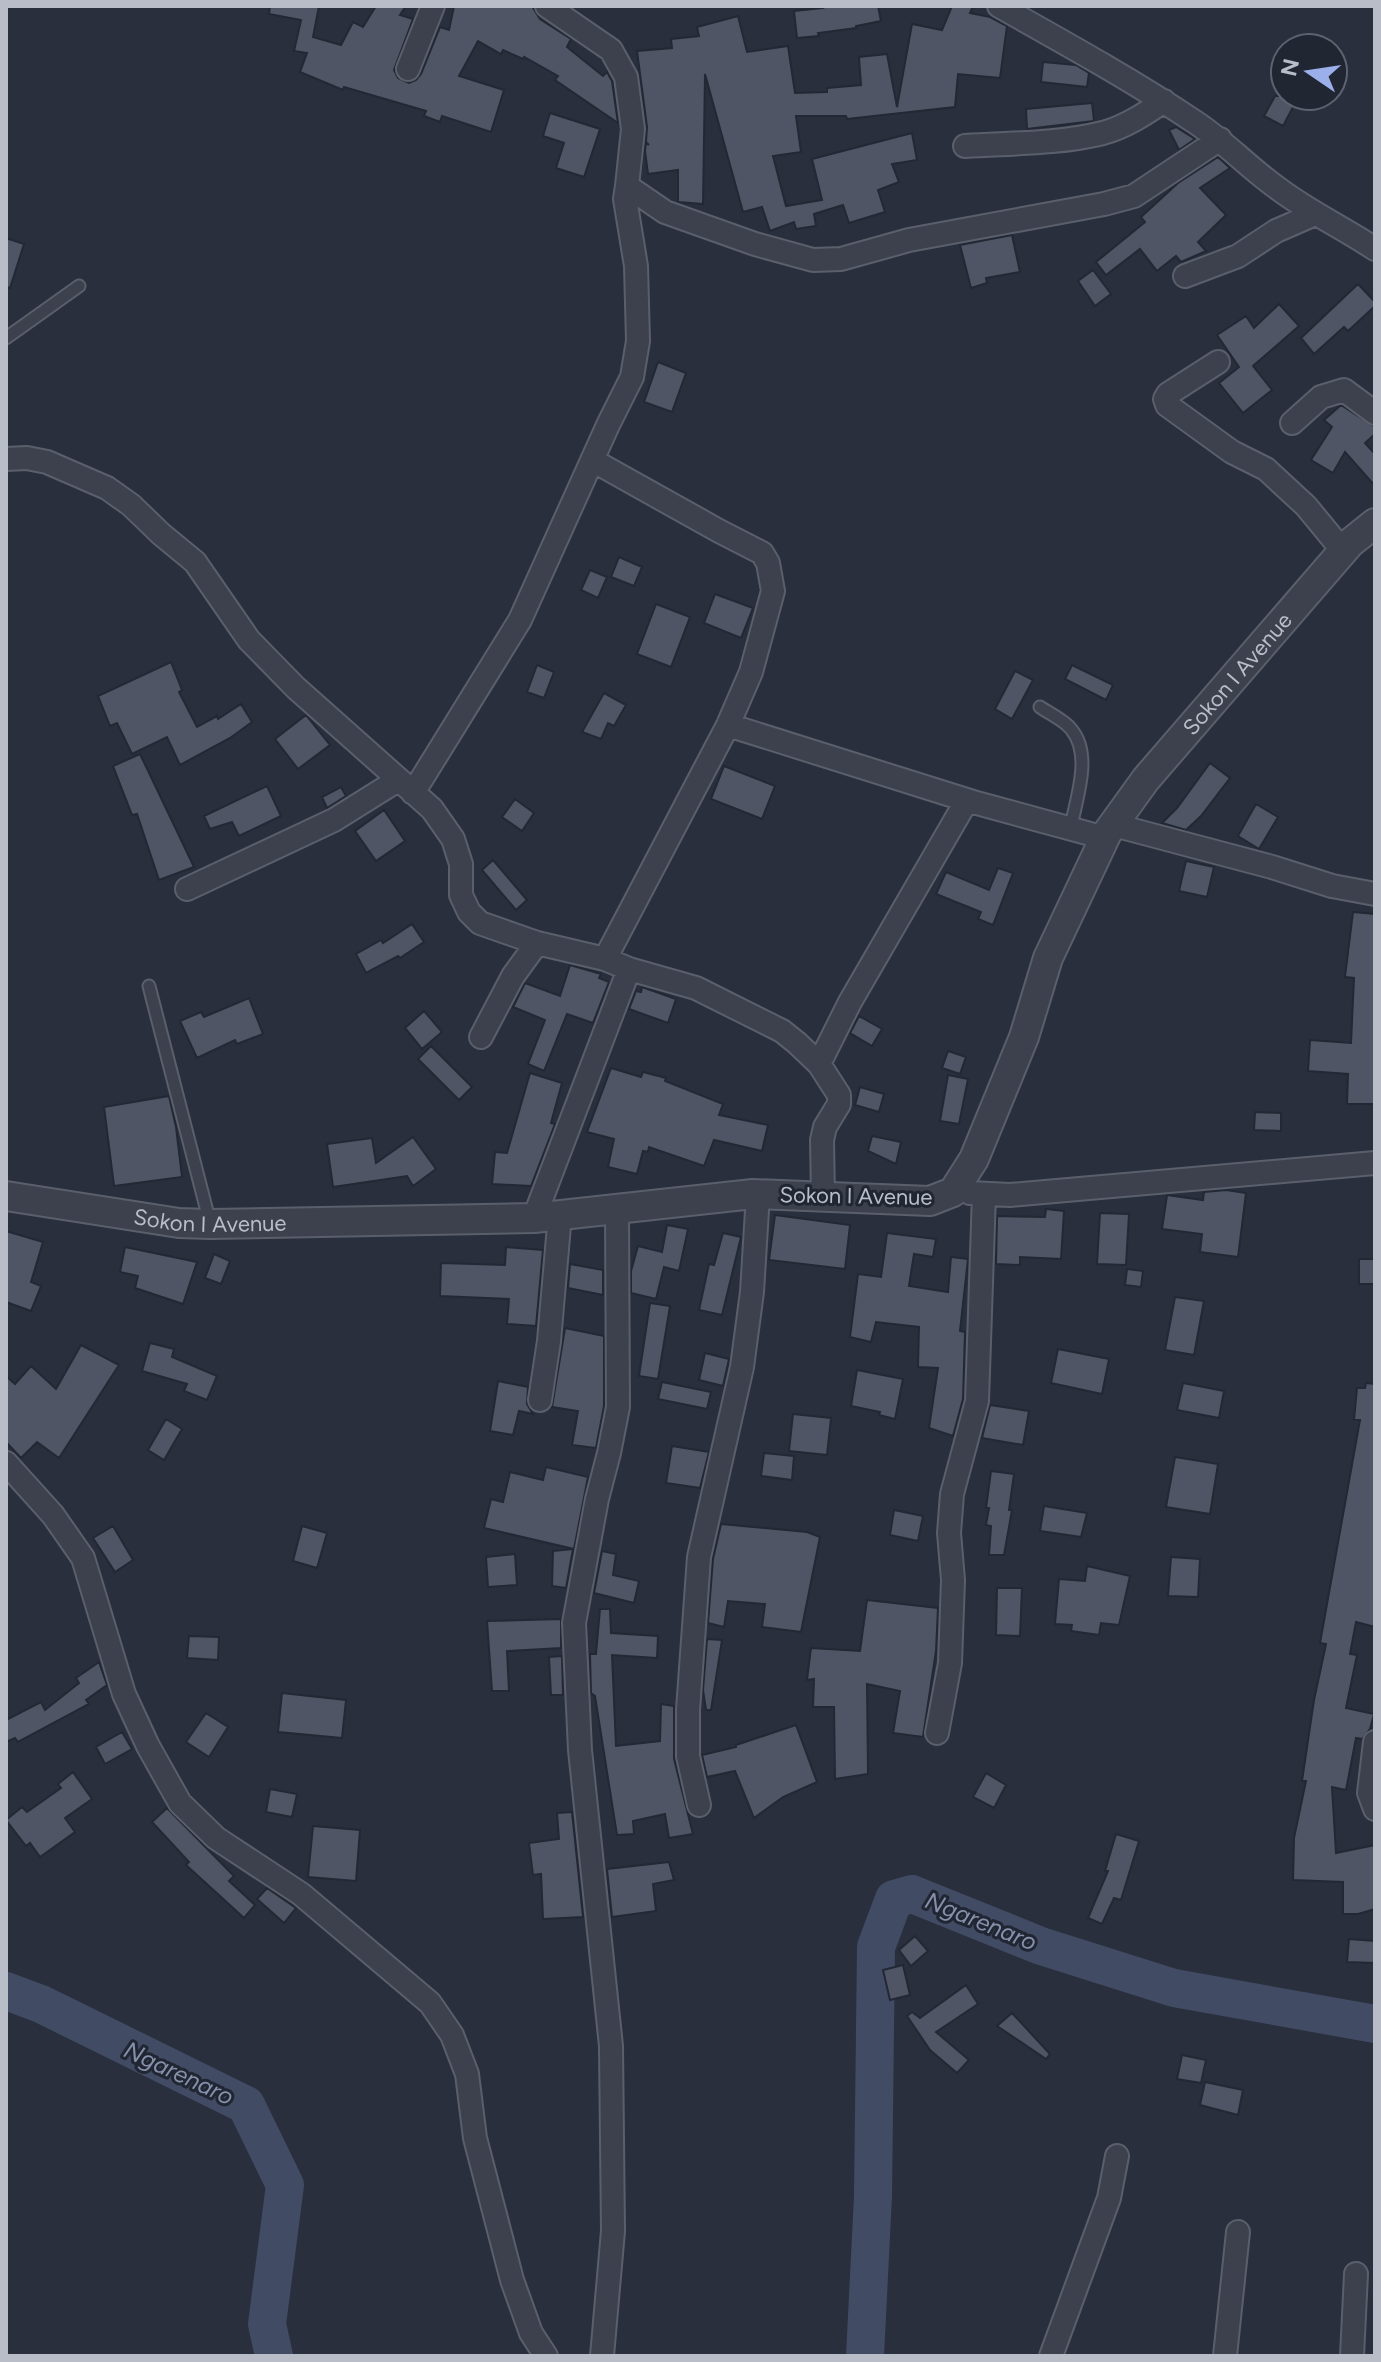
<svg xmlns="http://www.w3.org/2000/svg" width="1381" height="2362" font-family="Figtree,sans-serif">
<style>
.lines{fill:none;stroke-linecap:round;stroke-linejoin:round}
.river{stroke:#414b64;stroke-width:38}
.building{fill:#4f5565;stroke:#232835;stroke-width:2}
.service-casing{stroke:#5a5f6b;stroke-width:15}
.minor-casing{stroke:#5a5f6b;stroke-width:26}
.tertiary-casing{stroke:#5a5f6b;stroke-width:32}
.service{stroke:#3c414d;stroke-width:11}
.minor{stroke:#3c414d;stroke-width:22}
.tertiary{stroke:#3c414d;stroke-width:28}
.labels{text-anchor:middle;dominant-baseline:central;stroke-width:6;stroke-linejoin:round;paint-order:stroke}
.street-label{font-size:22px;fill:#b9bdc8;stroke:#212633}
.water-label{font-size:24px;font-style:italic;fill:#8590ab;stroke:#212633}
</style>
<rect width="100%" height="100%" fill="#292f3d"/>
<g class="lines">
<path class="river" d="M6,1991L41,2004L246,2105L285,2185L267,2324L274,2356
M865,2356L873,2196L876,1947L894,1899L912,1894L1041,1946L1174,1988L1375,2024"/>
</g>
<path class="building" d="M270,6H319L313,37L341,45L353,22L363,27L376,6H406L400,15L413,19L394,70L398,78L409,83L416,80L421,74L440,27L449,30L454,6H532L540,19L571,39L567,47L603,76L607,72L612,81L618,123L555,80L558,76L524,57L523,59L503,50L501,54L478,41L459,76L504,90L491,132L442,116L440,122L424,116L426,111L344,87L343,90L300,72L307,53L294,51L301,20L269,14Z
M822,6H878L881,21L856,26V28L818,33L819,36L797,38L794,11L823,8Z
M952,6H973L970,13L990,17L1007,26L1000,78L958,74L955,107L847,119L846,116H796L801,152L773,156L786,206L822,200L812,159L912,133L917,160L892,164L899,182L878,190L885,212L849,223L843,205L814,214L816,226L796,229L794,222L770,231L762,207L743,212L705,74L703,204L678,202V170L648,174L645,151L646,143L649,145L646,142L647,127L637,51L672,48L671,39L699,36L697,27L738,16L747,52L788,46L795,93L827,92V88L861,85L859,57L887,54L897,107L912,24L942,30Z
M1043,62L1076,65L1089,73L1087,87L1041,82Z
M1275,96H1299L1283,126L1264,116Z
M1092,103L1094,121L1027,129L1026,109Z
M550,113L600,129L584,177L556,168L564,143L543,136Z
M1176,127L1195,139L1179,150L1169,130Z
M1218,157L1230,168L1200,188L1226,215L1198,242L1206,251L1181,262L1176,256L1157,271L1140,249L1106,275L1096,262L1145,222L1141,217L1178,183Z
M1012,235L1020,272L986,278L987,283L971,288L960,245Z
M6,238L24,244L10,288L6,287Z
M1093,270L1111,294L1095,306L1078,281Z
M1358,284L1375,302V306L1348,331L1344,327L1314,354L1301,338Z
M1279,304L1299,326L1253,366L1272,390L1243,413L1219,383L1239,367L1217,335L1246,316L1254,328Z
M658,362L686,373L672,412L644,402Z
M1341,405L1375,427V434L1365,443L1375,454V486L1345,452L1333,473L1311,460L1332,427L1324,420Z
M619,557L642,567L634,586L611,577Z
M590,570L607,577L598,598L581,590Z
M715,594L753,608L741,638L704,623Z
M656,604L690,617L671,667L637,654Z
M171,662L182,690L179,692L197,727L217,716L218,719L241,704L252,722L230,738L180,765L167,737L132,754L117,723L110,726L98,696Z
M537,665L554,672L544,698L527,692Z
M1072,665L1113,685L1106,700L1065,679Z
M1015,671L1033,680L1012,719L995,709Z
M604,693L626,705L614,726L608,723L601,739L582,732Z
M306,715L330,745L298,769L275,739Z
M140,754L194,867L159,880L137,814L132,815L113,766Z
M1210,763L1230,778L1201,816L1186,830L1162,823L1177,808Z
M724,766L775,786L762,819L711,799Z
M267,786L281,816L239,836L232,822L210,829L204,816Z
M341,787L346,796L327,808L322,797Z
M515,799L534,813L522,831L502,817Z
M1256,804L1278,817L1259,849L1238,836Z
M384,810L405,841L376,861L355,831Z
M493,860L527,900L516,910L482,870Z
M1186,861L1214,867L1207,897L1179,891Z
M998,868L1013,873L993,925L978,919L981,912L936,894L946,872L989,890Z
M1353,912L1375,914V1104H1347L1348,1074L1308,1071L1310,1040L1351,1043L1354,978L1345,977Z
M412,924L424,942L400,958L398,956L366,973L356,954L381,940L383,943Z
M570,965L601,974L599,978L609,982L593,1023L567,1014L544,1071L528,1064L545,1020L513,1007L525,983L560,996Z
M642,987L676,999L668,1023L629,1009L636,991L641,992Z
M249,998L263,1034L237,1044L235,1040L197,1058L180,1021L201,1012L204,1017Z
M424,1011L442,1032L422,1049L405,1028Z
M859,1016L882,1029L872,1046L850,1033Z
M431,1046L472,1087L459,1100L418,1059Z
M948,1051L966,1057L960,1074L942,1068Z
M611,1068L641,1077L643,1072L666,1078L665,1081L723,1104L719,1115L768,1125L762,1151L714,1140L704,1166L649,1147L648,1152L643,1151L637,1174L608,1167L614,1139L587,1132Z
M530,1073L562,1083L551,1123L555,1124L531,1186L492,1184L495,1152L507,1153Z
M948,1075L968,1079L959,1124L940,1121Z
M860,1087L884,1094L879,1112L855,1105Z
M169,1096L176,1127L182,1177L114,1186L104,1107Z
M1255,1112L1281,1113V1131L1254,1130Z
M872,1136L901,1142L896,1164L868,1151Z
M413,1137L436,1169L413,1186L407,1176L333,1187L327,1144L372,1138L376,1163Z
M1226,1190L1246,1193L1238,1257L1200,1252L1202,1234L1162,1229L1167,1195L1203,1200L1204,1192Z
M1046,1209L1064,1211L1061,1259L1020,1257V1265L996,1264L997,1216L1045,1217Z
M1100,1213L1129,1214L1126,1265L1097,1264Z
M775,1215L850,1225L845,1269L769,1260Z
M667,1225L688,1229L679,1271L664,1267L656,1299L631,1293V1271L638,1246L662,1252Z
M6,1231L43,1242L31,1282L41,1286L31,1311L6,1302Z
M723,1233L741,1237L722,1315L699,1310L709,1264L714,1265Z
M887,1233L936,1239L933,1257L914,1254L909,1286L948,1292L951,1257L968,1259L960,1331L965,1332L963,1399L953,1436L929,1428L938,1368L918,1367L919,1327L876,1322L871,1342L850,1337L858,1274L881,1277Z
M125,1247L197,1262L183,1304L135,1288L138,1276L120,1272Z
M506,1247L543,1250L536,1326L507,1324L509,1299L440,1296L441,1263L505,1265Z
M214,1254L230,1261L221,1284L205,1278Z
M1359,1259H1375V1284H1359Z
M570,1264L603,1270V1295L568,1288Z
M1127,1269L1143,1271L1141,1287L1125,1285Z
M1175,1297L1204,1301L1194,1355L1165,1350Z
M650,1303L670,1306L658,1379L639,1376Z
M565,1328L604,1336V1406L596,1448L572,1445L578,1411L552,1407Z
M150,1343L174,1349L172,1357L217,1376L207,1400L184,1391L187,1384L142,1371Z
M81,1345L119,1365L59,1458L37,1442L21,1458L6,1442V1376L15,1384L31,1366L56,1389Z
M1058,1349L1109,1359L1102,1394L1051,1383Z
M705,1353L729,1359L723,1386L699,1380Z
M857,1370L903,1379L895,1419L879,1415L880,1412L851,1406Z
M498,1381L528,1387L527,1404L533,1414L519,1411L513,1435L490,1431Z
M662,1382L711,1392L707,1409L658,1399Z
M1183,1383L1224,1391L1219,1418L1177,1410Z
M1366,1383L1375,1384V1627L1356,1622L1350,1654L1357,1655L1346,1708L1374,1714L1370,1729L1362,1739L1356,1738L1346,1790L1332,1787L1336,1853L1375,1845V1909L1358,1914H1343V1882L1293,1880L1294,1838L1306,1781H1302L1314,1700L1326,1644L1320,1643L1360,1420H1354L1357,1388H1365Z
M990,1405L1029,1411L1023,1445L982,1438Z
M793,1414L831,1418L827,1455L789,1451Z
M166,1419L182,1429L164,1460L148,1450Z
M672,1446L709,1452L700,1488L666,1483Z
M764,1453L794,1456L792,1480L761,1476Z
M1175,1457L1218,1464L1210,1514L1166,1507Z
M546,1467L588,1477L574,1549L484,1528L491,1499L503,1502L510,1472L543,1480Z
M991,1471L1014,1474L1009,1510H1012L1004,1555H989L991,1526L986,1525L989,1508H986Z
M1044,1506L1087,1513L1081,1537L1040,1531Z
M894,1510L923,1516L918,1541L890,1535Z
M721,1524L807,1532L820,1537L801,1632L762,1627L765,1604L728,1601L724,1627L708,1623L713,1559Z
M113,1526L133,1560L115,1572L93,1538Z
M302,1526L327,1533L317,1568L293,1561Z
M573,1549L566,1588L552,1586L553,1551Z
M602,1551L616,1554L613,1575L639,1581L634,1603L594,1593Z
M515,1554L517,1585L488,1587L486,1557Z
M1171,1557L1200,1559L1198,1597L1168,1596Z
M1087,1566L1130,1576L1119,1625L1101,1623L1099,1635L1071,1631L1072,1625L1055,1624L1059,1579L1085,1581Z
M997,1588H1022L1020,1636L996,1635Z
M867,1600L938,1608L936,1651L923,1737L893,1733L900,1691L867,1684L868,1774L835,1779L834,1707H813L814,1679L807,1680L811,1648L860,1651Z
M600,1609H610L611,1633L658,1636L657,1658L612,1655L616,1746L660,1741L661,1704L674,1706V1759L693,1834L669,1838L665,1814L633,1821L634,1834L617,1835L595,1696L591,1693L590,1654H596Z
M561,1619V1648L507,1651L509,1691H492L487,1621Z
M189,1636L219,1637L218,1660L187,1658Z
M707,1639L722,1640L711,1710H706L703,1690Z
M562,1656L563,1695H551L549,1657Z
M99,1662L107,1685L86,1700L89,1704L18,1742L15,1738L6,1742V1720L41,1702L45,1710L79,1683L76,1678Z
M282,1693L346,1700L342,1738L278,1732Z
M206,1713L228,1727L209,1757L186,1742Z
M796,1725L817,1782L783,1797L754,1818L735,1771L707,1777L702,1755L736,1747V1745Z
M122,1732L132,1749L105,1764L96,1747Z
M73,1772L92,1799L65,1818L75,1832L40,1857L30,1843L26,1846L6,1820L22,1807L27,1812L61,1788L58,1784Z
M986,1773L1006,1785L994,1808L973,1797Z
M270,1789L297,1794L292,1817L266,1812Z
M167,1808L234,1876L229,1881L255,1905L244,1918L186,1865L189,1862L152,1822Z
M572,1812L583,1917L543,1919L541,1874L533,1875L529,1843L559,1839L557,1813Z
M313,1826L360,1830L356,1881L308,1877Z
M1116,1834L1139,1841L1121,1900L1114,1898L1102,1924L1088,1918L1108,1871H1105Z
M669,1862L674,1880L653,1884L656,1911L612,1917L607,1869Z
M267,1888L296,1908L284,1923L257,1899Z
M915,1936L928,1951L911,1966L899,1950Z
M1349,1939L1375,1941V1963L1347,1962Z
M903,1965L910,1995L890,2000L883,1970Z
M966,1985L978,2004L936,2032L969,2060L957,2073L930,2050L907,2016L912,2012L920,2018Z
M1012,2013L1050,2054L1046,2059L997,2026Z
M1182,2055L1206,2060L1201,2083L1177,2079Z
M1205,2082L1243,2090L1238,2115L1200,2105Z"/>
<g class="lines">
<g class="service-casing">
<path id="service" d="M6,338L79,286
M1040,707C1050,714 1064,720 1071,729C1093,755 1076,798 1071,827
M149,986L210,1223"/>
</g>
<g class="minor-casing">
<path id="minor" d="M547,6L611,50L626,77L633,129L627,186L665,212L755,244L813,260L841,259L909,240L1104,204L1134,196L1220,139
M999,6C1065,43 1132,80 1195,122C1224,141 1248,167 1276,187C1307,211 1342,227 1375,249
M408,69L433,6
M965,146C1011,143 1058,144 1103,133C1125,127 1145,114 1164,101
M1185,276L1238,256L1276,231L1315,214
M1218,362L1168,394L1165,399L1167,405L1232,452L1266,469L1306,506L1343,551
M1292,423L1321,397L1344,390L1375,413
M6,459L27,458L47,462L107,488L131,505L161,534L195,562L249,640L296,688L432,809L453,839L461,864V895L469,912L480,923L537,943L605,959L629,969L696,988L782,1031L797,1043L819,1064L839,1095V1104L825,1127L822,1140L823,1197
M592,460L719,531L762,553L768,563L773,591L751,672L728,725L605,959
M728,725L973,802L1105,838
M413,793L520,620L608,425L632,377L638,341L636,266L625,199L627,186
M1114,825L1272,867L1332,886L1375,894
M187,889L334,820L398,780
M481,1037L513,976L537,943
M819,1064L850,1002L967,800
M970,1193L1010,1195L1375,1163
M534,1218L629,969
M540,1400L549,1341L560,1214
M6,1463L53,1515L83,1558L124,1694L148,1746L180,1803L216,1838L301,1894L430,2003L452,2035L467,2074L475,2138L512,2280L531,2333L546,2356
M937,1733L950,1663L953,1580L949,1533L952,1494L977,1401L984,1194
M1375,1742L1369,1793L1375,1809
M699,1805L688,1756V1710L699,1557L742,1367L752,1292L758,1194
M602,2356L613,2231L611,2046L580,1750L574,1623L597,1499L609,1453L618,1407L617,1209
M1051,2356L1109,2198L1117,2156
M1225,2356L1238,2232
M1352,2356L1356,2274"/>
</g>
<g class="tertiary-casing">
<g id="tertiary">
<path id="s1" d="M6,1196L179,1223L210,1224L534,1218L753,1194L930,1201L953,1192L974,1159L1024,1037L1048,958L1107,833L1146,779L1350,543L1375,523"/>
</g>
</g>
<use href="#service" class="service"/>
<use href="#minor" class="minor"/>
<use href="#tertiary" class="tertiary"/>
</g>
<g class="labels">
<g class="street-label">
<text stroke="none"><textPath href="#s1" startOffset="1550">Sokon I Avenue</textPath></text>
<text transform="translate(856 1196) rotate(1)">Sokon I Avenue</text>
<text stroke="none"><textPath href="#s1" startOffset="206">Sokon I Avenue</textPath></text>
</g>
<g class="water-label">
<text transform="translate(981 1921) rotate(22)">Ngarenaro</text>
<text transform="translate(179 2073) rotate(25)">Ngarenaro</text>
</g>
</g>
<rect width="1381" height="2362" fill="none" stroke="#b9bdc8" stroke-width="16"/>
<g transform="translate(1309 72) rotate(283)"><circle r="38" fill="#212633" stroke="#5e626f" stroke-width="2"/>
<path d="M0-6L14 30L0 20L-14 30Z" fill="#9bafeb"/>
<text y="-12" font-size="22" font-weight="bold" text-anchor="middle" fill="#b9bdc8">N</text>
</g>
</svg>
